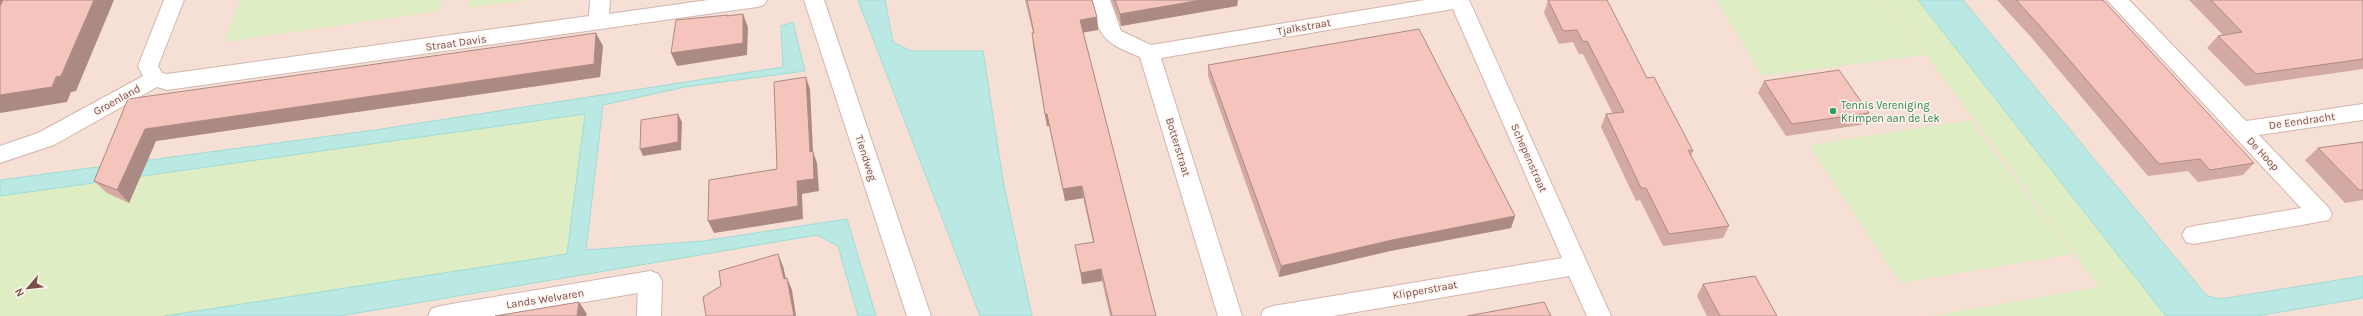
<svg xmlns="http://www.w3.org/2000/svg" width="2363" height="316" font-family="Karla,sans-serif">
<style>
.residential{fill:#f6dfd5}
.green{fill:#dfedc4}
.water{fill:#bae9e4;stroke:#9fdcd5}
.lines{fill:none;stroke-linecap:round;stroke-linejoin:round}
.pedestrian-casing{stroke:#d3b5ae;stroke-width:2}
.minor-casing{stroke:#d3b5ae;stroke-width:2}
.pedestrian{fill:#fff;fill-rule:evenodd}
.minor{fill:#fff;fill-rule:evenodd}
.wall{fill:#d3a9a3}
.shaded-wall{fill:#ac8a84}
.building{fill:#f5c5bd;stroke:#ac8a84}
.leisure-dot{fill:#2e9e5b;stroke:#fff4ef;stroke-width:1.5}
.labels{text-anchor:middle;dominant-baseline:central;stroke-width:3;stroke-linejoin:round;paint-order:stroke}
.street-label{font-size:11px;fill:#7a4e49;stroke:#fff4ef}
.leisure-label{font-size:11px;fill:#27864d;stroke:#fff4ef;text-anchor:start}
</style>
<rect width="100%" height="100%" fill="#feefe7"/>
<path class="residential" d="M0,0H2363V316H0Z"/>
<path class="green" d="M240,0H442L439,11L224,42Z
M469,0H528L467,8Z
M1716,0H1884L1925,55L1763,76Z
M1885,0H1918L2166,316H1931L2099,287Z
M585,113L567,254L164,316H0V196Z
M1970,120L2073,254L1900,283L1809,145Z"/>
<path class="water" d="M858,0H885L893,42L911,51H983L1003,181L1032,316H980Z
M1918,0H1963L2207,296L2220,299L2363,276V298L2257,316H2166Z
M793,22L805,71L685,87L603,105L586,250L703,241L847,219L876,316H858L838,246L817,235L340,316H164L567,254L585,114L0,196V180L375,130L783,67L781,26Z"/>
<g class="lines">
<g class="pedestrian-casing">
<path id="pedestrian" d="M650,271L658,274L662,281L658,288L650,291L501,316H428L431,309L440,306Z"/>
</g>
<g class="minor-casing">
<path id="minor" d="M164,0H184L158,66L162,73L167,74L589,16L590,0H610L609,14L708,0H767L764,5L757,7L167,90L157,87L54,145L0,163V146L38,133L143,76L138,66Z
M804,0H824L931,316H907Z
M1090,0H1110L1121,31L1151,45L1425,0H1469L1611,316H1587L1569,276L1333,316H1261L1264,309L1273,306L1562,258L1453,9L1161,58L1242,316H1218L1140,57C1104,42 1100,39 1090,0Z
M2107,0H2129L2246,121L2363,104V120L2259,135L2329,208L2332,214L2329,220L2194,244L2186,242L2182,235L2186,228L2194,226L2301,208Z
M650,271L658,274L662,281L661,316H637L638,281L642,274Z"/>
</g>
<use href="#pedestrian" class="pedestrian"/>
<use href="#minor" class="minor"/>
</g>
<path class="wall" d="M1025,0H1092L1097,17L1098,30L1083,32L1156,316H1110L1102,281L1082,284L1077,257L1075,245L1093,242L1083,198L1065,201L1049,126H1047L1033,46L1032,33H1033Z
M1111,0H1238L1237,6L1121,26Z
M1548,0L1647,78L1693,151L1691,156L1729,226L1723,238L1663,246L1640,200L1636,201L1601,127L1606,114H1613L1583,54H1579L1573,42L1559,44L1544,13Z
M1997,0H2103L2254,163L2243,175L2198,182L2188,171L2148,176L2031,37Z
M2189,0H2363V69L2245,86L2207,48L2218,36L2223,35Z
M603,46L600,77L156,141L129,203L107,193L94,181L128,99Z
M1208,65L1515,216L1511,228L1390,251L1279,277L1208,76Z
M1764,81L1869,113L1861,125L1786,136L1758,93Z
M2363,142V200L2345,203L2305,160L2318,148Z
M1703,284L1777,316H1707L1697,296Z"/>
<path class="shaded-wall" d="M0,0H6L0,16Z
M94,0H114L76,91L71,92L67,102L0,113V95L56,77Z
M1201,0H1238L1237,6L1121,26L1120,14Z
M743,14L748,27L747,55L677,66L671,53Z
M1097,17L1098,30L1081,33L1080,20Z
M596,33L603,46L600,77L156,141L129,203L117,190L145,129Z
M806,77L810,89L813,151L817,163L819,191L802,194L803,219L714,233L708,221L797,181L810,152Z
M678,114L682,122L681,150L643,156L640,149Z
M1045,114H1047L1049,126H1047Z
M1082,186L1083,198L1065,201L1063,189Z
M1515,216L1511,228L1390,251L1279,277L1281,266L1392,240Z
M778,254L783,266L789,291L784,279Z
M1101,269L1102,281L1082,284L1081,273Z
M787,278L792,290L796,316H794Z
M579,302L587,314L586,316H577Z"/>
<path class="building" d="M3,0H94L61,76L56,77L52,87L0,95V6Z
M1027,0H1092L1097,17L1080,20L1156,316H1112L1101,269L1081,273L1075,245L1094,242L1082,186L1063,189L1047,114H1045L1032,33H1034Z
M1115,0H1201L1120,14Z
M1548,0H1607L1647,78L1654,77L1693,151L1688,150L1729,226L1669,234L1646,188H1641L1606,114L1624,112L1587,41L1583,42L1577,30L1563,31Z
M2016,0H2103L2254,163L2210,170L2200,159L2159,164L2039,25Z
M2211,0H2363V59L2256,74L2218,36L2242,32Z
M743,14V43L671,53L676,20L728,15L727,16Z
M1419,29L1515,216L1392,240L1281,266L1208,65Z
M596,33L594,64L145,129L117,190L94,181L128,99Z
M1839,70L1869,113L1792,124L1764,81Z
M806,77L810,152L813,151L814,179L797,181L798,206L708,221L709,180L777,169L774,82Z
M678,114V142L640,149L641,120Z
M2363,142V190H2359L2318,148Z
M778,254L784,279L787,278L794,316H706L703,297L721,286L719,271Z
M1755,276L1777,316H1720L1703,284Z
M579,302L577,316H495Z
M1544,302L1551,316H1467Z"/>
<circle class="leisure-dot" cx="1833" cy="111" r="4"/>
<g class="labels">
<g class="street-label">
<text transform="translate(1304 27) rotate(-10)">Tjalkstraat</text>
<text transform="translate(456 43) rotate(-8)">Straat Davis</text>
<text transform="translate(117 100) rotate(-29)">Groenland</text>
<text transform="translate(2302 121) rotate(-8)">De Eendracht</text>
<text transform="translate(1178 147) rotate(73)">Botterstraat</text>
<text transform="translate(2263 154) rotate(47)">De Hoop</text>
<text transform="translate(866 158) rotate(72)">Tiendweg</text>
<text transform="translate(1529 158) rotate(66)">Schepenstraat</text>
<text transform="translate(1425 290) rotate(-10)">Klipperstraat</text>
<text transform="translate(545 299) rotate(-9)">Lands Welvaren</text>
</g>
<g class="leisure-label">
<text x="1841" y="105">Tennis Vereniging<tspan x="1841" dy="13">Krimpen aan de Lek</tspan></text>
</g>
</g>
<g transform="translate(28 288) rotate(242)" stroke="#fff4ef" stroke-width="3" paint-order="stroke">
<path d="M0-3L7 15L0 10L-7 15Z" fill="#7a4e49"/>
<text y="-6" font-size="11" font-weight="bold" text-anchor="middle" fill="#7a4e49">N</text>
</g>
</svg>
